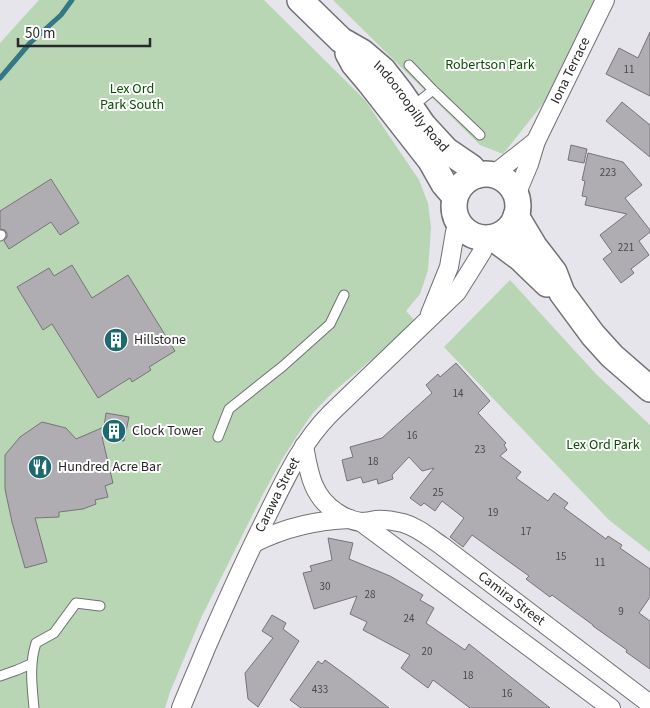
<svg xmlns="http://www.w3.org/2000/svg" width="650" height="708" font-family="'Source Sans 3',sans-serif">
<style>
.green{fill:#b8d5b4}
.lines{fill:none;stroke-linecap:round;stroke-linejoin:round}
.stream{stroke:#347885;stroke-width:5}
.building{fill:#afadb2;stroke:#767479}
.service-casing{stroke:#717176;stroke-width:11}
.minor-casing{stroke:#717176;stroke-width:20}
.secondary-casing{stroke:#717176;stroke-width:28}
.service{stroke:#fff;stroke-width:9}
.minor{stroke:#fff;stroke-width:18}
.secondary{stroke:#fff;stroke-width:25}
.labels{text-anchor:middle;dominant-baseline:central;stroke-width:4;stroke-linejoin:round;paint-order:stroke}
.number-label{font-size:11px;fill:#4a4a4d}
.park-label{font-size:14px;fill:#094f02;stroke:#fff}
.street-label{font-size:14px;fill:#29292b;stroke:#fff}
.poi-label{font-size:14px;fill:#29292b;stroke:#fff;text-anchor:start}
</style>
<rect width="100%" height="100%" fill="#e5e5eb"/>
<path class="green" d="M39,0H264L365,100L419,180L428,203L431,228L428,270L420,294L406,311L416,322L332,393L312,414L297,436L281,461L262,496L201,618L170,692L165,708H0V43Z
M333,0H595L549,96L503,154L480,145Z
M510,280L596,374L650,425V552L609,520L444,347Z"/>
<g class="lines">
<path class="stream" d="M0,78L30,43L61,15L72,0"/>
</g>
<path class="building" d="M650,32V96L606,74L619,48L638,58Z
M622,102L650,125V157L606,121Z
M571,145L587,149L584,163L568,160Z
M588,153L623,162L642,185L625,198L650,230V232L639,241L649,255L631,269L634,273L621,283L603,259L612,252L600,235L627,214L585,205L587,197L582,196L585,181L582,180Z
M51,179L79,223L60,235L51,222L9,249L4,241L7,237V233L5,230L0,229V211Z
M72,265L92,298L128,275L175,351L149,367L151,370L132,382L130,378L98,398L52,324L43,330L17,287L49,268L54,276Z
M456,363L490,401L478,413L506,443L504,445L507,450L500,456L521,472L516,478L548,501L554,493L568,503L564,508L606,539L608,536L622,545L620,548L650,569V597L639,613L650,621V669L626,652L627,650L593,626V625L552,595L550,597L526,579L529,576L472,535L463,547L450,537L464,518L442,501L435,511L424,503L421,506L410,498L434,468L422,471L409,457L392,475L393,479L378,484L377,479L363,483L361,477L347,481L342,460L353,457L350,447L382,438L432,393L426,385L438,374L440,377Z
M106,413L129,417L124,441L102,437L113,483L105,486L108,497L95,500L96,504L83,509L59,512V517L35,518L47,562L25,568L12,522L5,489V455L20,437L42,422L66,428L76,439L104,427Z
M328,538L353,543L349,559L390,576L423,595L420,600L434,608L426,623L465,650L469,644L550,708H470L433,680L428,688L401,668L410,655L363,630L367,622L350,614L357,596L314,609L303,573L312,571L310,566L332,560Z
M272,615L286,623L283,629L299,641L258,707L248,699L245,673L273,638L262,631Z
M325,660L350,678L389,708H301L290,700L318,661L322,664Z"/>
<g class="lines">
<g class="service-casing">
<path id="service" d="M409,65L433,90L480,135
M412,107L433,90
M0,236L1,235
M218,437L229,409L283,366L330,324L344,295
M0,676L17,670L31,664
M34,708C32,686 29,665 36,643L54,633L76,603L100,606"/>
</g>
<g class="minor-casing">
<g id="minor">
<path d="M493,175L536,141"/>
<path id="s1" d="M516,195L529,164L536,141L605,0"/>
<path d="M430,314L449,267L455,232L458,224"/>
<path id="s2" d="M304,446C309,473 312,496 336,512C343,517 353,521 361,522C366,522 372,521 376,520C385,519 394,521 403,523C418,527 430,538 442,546L650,704"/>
<path d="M361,522L611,708"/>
<path d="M254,543C284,528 316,520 350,519"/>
<path id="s3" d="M181,708C189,688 198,668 206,648C224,607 242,566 262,526C282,486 299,445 331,413L457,292L482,252L488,239"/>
</g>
</g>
<g class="secondary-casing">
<g id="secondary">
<path id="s4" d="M300,0L341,40L362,52L383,70L401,93L423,125L446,150L471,167L478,175"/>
<path d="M348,53L354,64L370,83L431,161L444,184L455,197"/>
<circle cx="486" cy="206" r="32"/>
<path d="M516,216L534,246L554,272L562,293L593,335L612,356L650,389"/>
<path d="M493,238L520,258L547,284"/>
</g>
</g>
<use href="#service" class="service"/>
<use href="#minor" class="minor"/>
<use href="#secondary" class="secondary"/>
</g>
<defs>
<g id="building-disc" transform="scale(1.25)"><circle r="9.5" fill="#1c696f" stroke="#fff"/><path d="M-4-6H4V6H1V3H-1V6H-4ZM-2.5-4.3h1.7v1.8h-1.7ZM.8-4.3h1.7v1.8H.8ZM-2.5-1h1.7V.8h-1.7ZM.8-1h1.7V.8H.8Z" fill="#fff"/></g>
<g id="restaurant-disc" transform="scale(1.25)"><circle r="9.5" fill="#1c696f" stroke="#fff"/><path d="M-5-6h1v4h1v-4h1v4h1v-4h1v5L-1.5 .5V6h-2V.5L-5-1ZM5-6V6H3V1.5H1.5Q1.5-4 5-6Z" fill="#fff"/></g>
</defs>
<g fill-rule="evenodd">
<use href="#building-disc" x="116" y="340"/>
<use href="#building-disc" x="114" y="431"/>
<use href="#restaurant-disc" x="40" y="467"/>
</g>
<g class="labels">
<g class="number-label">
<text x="629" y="69">11</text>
<text x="608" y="172">223</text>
<text x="626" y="247">221</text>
<text x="458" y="393">14</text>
<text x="412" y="435">16</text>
<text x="480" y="449">23</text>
<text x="373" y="461">18</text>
<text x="438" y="492">25</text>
<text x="493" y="512">19</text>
<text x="526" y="531">17</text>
<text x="561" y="556">15</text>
<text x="600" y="562">11</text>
<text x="325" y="586">30</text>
<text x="370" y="594">28</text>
<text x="621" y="611">9</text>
<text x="409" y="618">24</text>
<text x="427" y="651">20</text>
<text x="468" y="675">18</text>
<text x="320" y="689">433</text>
<text x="507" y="693">16</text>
</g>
<g class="park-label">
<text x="490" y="65">Robertson Park</text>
<text x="132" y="89">Lex Ord<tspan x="132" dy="16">Park South</tspan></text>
<text x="603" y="445">Lex Ord Park</text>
</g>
<g class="street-label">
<text stroke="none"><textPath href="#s1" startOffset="136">Iona Terrace</textPath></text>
<text stroke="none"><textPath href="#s4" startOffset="155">Indooroopilly Road</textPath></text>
<text stroke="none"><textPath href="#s3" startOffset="234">Carawa Street</textPath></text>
<text stroke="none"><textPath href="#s2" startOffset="278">Camira Street</textPath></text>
</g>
<g class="poi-label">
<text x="134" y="340">Hillstone</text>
<text x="132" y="431">Clock Tower</text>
<text x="58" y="467">Hundred Acre Bar</text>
</g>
</g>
<path d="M18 38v8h132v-8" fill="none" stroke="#29292b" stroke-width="2.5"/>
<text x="25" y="38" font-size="15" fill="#29292b" stroke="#ffffff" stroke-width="4" paint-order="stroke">50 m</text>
</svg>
